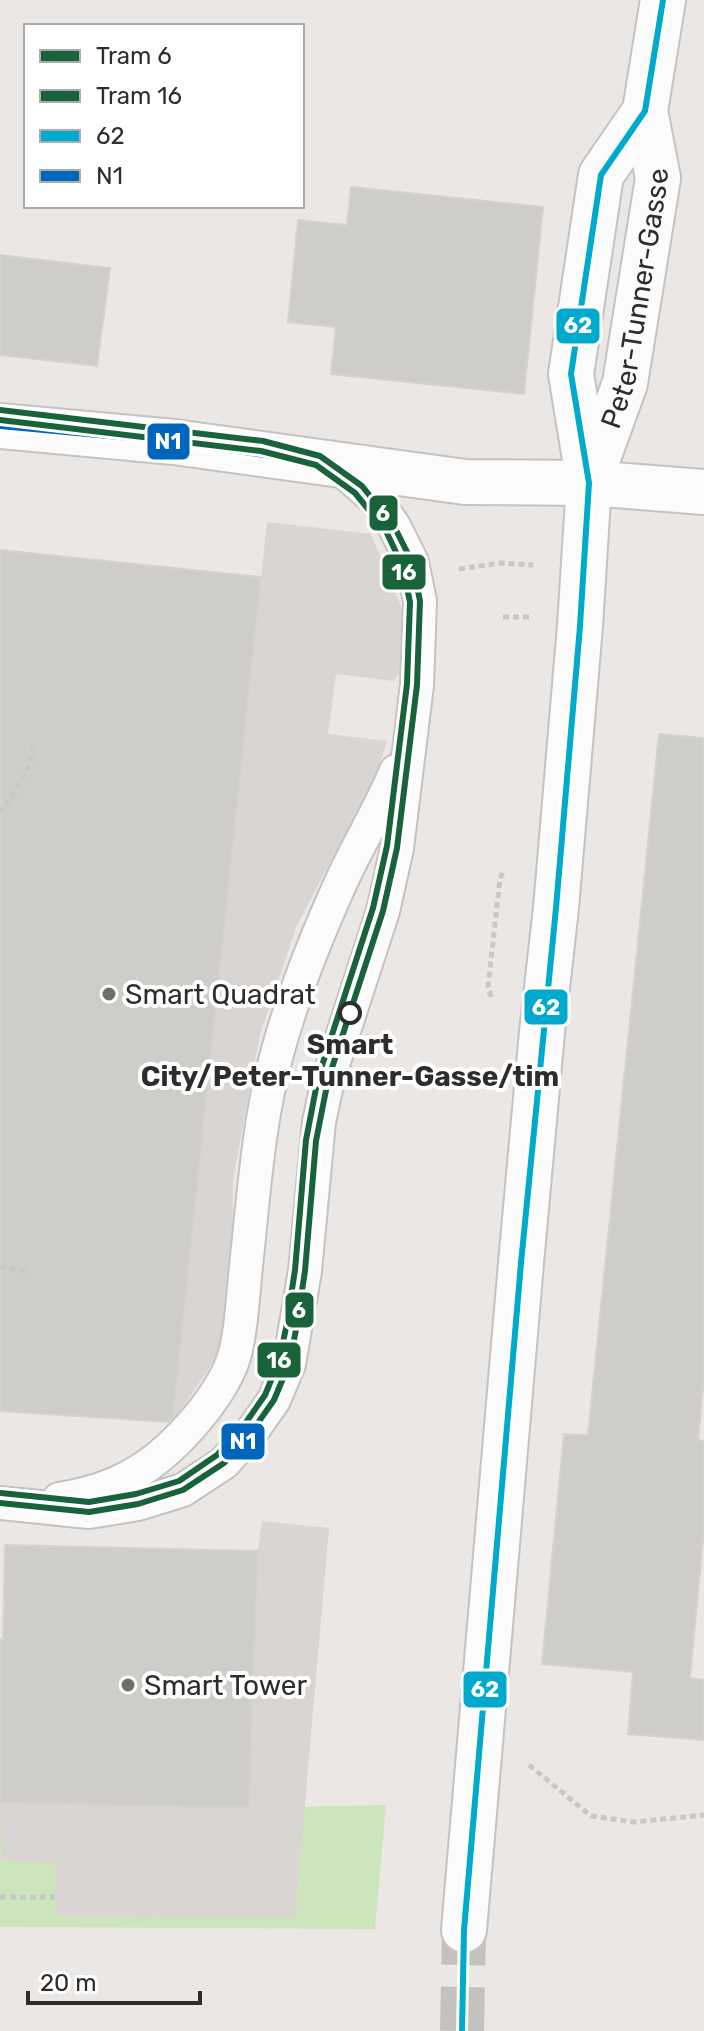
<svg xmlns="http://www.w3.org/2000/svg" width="704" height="2031" font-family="Rubik,sans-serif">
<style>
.green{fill:#cde5bd}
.plaza{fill:#d8d5d2}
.building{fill:#cfcdca;stroke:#d5d3d0;stroke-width:2}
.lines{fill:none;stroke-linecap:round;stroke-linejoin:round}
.secondary-tunnel{stroke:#c4c2bf;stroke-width:44;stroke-dasharray:44 22;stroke-linecap:butt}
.lane-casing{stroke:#c4c3c4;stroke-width:36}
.street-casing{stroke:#c4c3c4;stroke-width:48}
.secondary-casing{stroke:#c4c3c4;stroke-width:48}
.path{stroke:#c8c8c8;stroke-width:5;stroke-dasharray:6 4;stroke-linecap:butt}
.lane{stroke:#fcfbfb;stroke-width:32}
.street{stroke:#fcfbfb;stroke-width:44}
.secondary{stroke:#fcfbfb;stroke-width:44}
.bus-1-casing{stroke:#fff;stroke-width:12}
.bus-2-casing{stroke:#fff;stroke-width:12}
.bus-1{stroke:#00a9ce;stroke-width:6}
.bus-2{stroke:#0065bd;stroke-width:6}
.tram-1-casing{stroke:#fff;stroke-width:12}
.tram-2-casing{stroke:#fff;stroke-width:12}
.tram-1{stroke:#19633a;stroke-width:6}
.tram-2{stroke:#19633a;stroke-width:6}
.poi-dot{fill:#6f6e6d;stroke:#fff;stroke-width:3}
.stop-dot{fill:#fff;stroke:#2d2d2d;stroke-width:4}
.labels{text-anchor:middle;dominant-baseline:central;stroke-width:8;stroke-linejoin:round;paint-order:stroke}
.street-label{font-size:28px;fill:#2d2d2d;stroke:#fff}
.poi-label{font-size:28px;fill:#2d2d2d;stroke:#fff;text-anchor:start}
.stop-label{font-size:28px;font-weight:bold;fill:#2d2d2d;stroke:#fff}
.line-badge{stroke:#fff;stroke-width:3}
.badge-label{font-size:22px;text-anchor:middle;font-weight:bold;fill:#fff}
</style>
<rect width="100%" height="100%" fill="#eae7e4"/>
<path class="green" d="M0,1803L249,1808L386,1805L375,1929L0,1927Z"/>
<path class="plaza" d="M267,522L371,534L403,611V666L394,681L336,674L328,734L387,741L375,777L297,925L260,1034L233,1179L232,1288L222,1349L172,1423Z
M262,1521L329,1528L295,1918L55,1917V1863L2,1861L0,1803L248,1808L258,1551Z"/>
<path class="building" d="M351,187L543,207L524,394L331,374L336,327L288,322L298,220L347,225Z
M0,255L110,268L97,366L0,355Z
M0,550L261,577L173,1418L168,1422L0,1411Z
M659,734L704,738V1377L698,1440L704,1441V1528L690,1678L704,1680V1740L628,1734L633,1672L542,1664L564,1434L588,1435Z
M5,1545L258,1551L249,1808L0,1803V1639H3Z"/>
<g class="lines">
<path class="secondary-tunnel" d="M462,2031L464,1930"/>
<g class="lane-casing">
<path id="lane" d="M59,1499C84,1495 112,1487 134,1474C170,1454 213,1406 230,1368C241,1345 243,1293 246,1266C254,1194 258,1121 278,1050C294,992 317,935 342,880C359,843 380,809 396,771
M0,1503L89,1512L138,1504L183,1490L224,1463L250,1434L274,1400L289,1364L305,1271L319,1122L328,1080L383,911L397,848L417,685L420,601L412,562L394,526L376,500L336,465"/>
</g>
<g class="street-casing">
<path id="street" d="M589,483L704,492"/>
</g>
<g class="secondary-casing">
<g id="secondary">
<path d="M0,426L174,442L465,482L589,483"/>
<path id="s1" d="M590,480L625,383L658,178L645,111L663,0"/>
<path d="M464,1930L521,1263L542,1032L556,908L580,626L589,483L571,374L601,175L645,111"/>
</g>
</g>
<path class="path" d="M459,569L500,563L533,565
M503,617H530
M0,813C15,791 32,769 34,743
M491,997L488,987L500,879L504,869
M0,1267L27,1271
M529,1765L591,1816L634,1822L704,1815
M0,1897H55"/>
<use href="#lane" class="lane"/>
<use href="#street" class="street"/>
<use href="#secondary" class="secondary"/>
<g class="bus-1-casing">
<path id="bus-1" d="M462,2031L464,1930L521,1263L556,908L580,626L589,483L571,374L601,175L645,111L663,0"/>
</g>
<g class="bus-2-casing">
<path id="bus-2" d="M0,426L174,442L336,465
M0,1503L89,1512L138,1504L183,1490L224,1463L250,1434L274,1400L289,1364L305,1271L319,1122L328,1080L383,911L397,848L417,685L420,601L412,562L394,526L376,500L336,465"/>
</g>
<use href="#bus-1" class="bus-1"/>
<use href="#bus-2" class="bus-2"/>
<g class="tram-1-casing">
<path id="tram-1" d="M0,410L263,441L320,456L362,486L394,526L412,562L420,601L417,685L397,848L383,911L328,1080L316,1141L305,1271L296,1330L289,1364L274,1400L250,1434L224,1463L183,1490L138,1504L89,1512L0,1503"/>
</g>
<g class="tram-2-casing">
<path id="tram-2" d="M0,420L261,451L316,465L355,493L386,531L402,565L410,602L407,684L387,846L373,908L318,1078L306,1140L295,1270L286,1328L279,1361L265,1395L242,1428L217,1455L179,1481L136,1494L89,1502L1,1493"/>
</g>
<use href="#tram-1" class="tram-1"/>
<use href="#tram-2" class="tram-2"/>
</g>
<g class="poi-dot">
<circle cx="109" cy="994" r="8"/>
<circle cx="128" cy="1685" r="8"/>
</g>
<circle class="stop-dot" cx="350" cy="1013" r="10"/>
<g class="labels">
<g class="street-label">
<text stroke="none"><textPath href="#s1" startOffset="188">Peter-Tunner-Gasse</textPath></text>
</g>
<g class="poi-label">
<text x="125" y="994">Smart Quadrat</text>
<text x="144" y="1685">Smart Tower</text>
</g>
<g class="stop-label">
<text x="350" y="1044">Smart<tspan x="350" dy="32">City/Peter-Tunner-Gasse/tim</tspan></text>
</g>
</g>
<g class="line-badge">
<rect x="555" y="307" width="46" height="38" rx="8" fill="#00a9ce"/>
<rect x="146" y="422" width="45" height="39" rx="8" fill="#0065bd"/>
<rect x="368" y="494" width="31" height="38" rx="8" fill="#19633a"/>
<rect x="381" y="553" width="46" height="38" rx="8" fill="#19633a"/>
<rect x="523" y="988" width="46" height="38" rx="8" fill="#00a9ce"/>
<rect x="284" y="1291" width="31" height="38" rx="8" fill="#19633a"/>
<rect x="256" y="1341" width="46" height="38" rx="8" fill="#19633a"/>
<rect x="220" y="1422" width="46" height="39" rx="8" fill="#0065bd"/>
<rect x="462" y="1670" width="46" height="39" rx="8" fill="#00a9ce"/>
</g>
<g class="badge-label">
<text x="578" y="333">62</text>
<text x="168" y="449">N1</text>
<text x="383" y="521">6</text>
<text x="404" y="580">16</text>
<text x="546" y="1015">62</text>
<text x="299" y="1318">6</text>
<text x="279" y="1368">16</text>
<text x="243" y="1449">N1</text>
<text x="485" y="1697">62</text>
</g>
<rect x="24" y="24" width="280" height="184" fill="#ffffff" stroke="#ababab" stroke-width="2"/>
<rect x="40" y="50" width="40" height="12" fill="#19633a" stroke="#ababab" stroke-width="2"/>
<text x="96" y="64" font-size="24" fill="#2d2d2d">Tram 6</text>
<rect x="40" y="90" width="40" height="12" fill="#19633a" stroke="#ababab" stroke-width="2"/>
<text x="96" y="104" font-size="24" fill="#2d2d2d">Tram 16</text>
<rect x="40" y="130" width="40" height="12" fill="#00a9ce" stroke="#ababab" stroke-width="2"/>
<text x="96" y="144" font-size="24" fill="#2d2d2d">62</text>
<rect x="40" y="170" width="40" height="12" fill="#0065bd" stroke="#ababab" stroke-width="2"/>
<text x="96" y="184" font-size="24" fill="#2d2d2d">N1</text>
<path d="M28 1991v12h172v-12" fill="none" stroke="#2d2d2d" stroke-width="4"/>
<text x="40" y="1991" font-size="24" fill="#2d2d2d" stroke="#ffffff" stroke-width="6" paint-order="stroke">20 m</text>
</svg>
